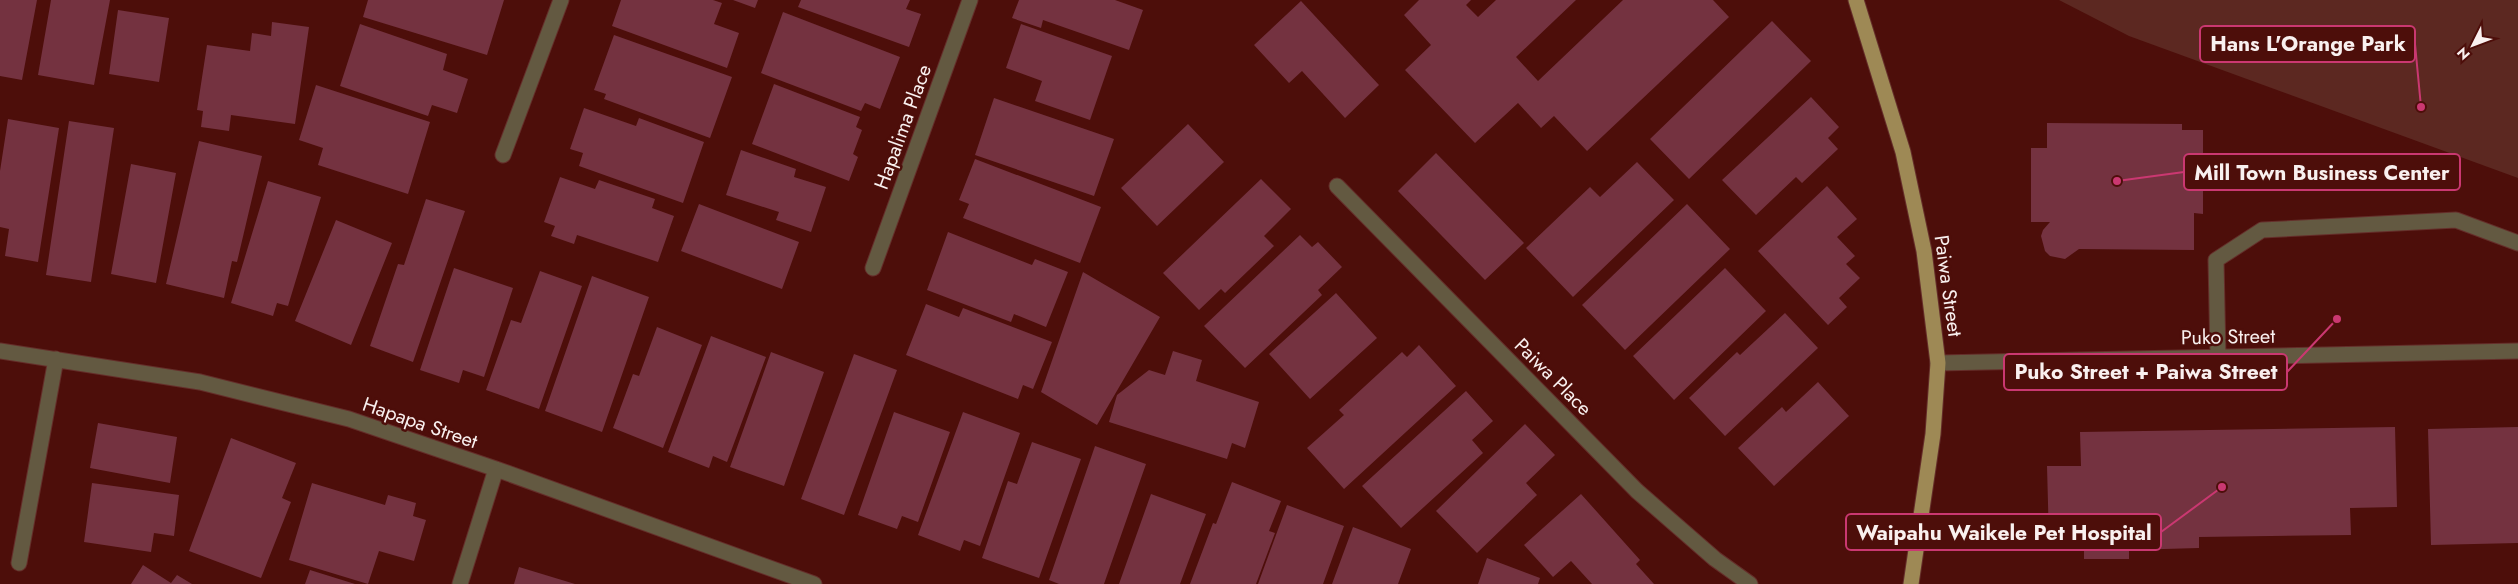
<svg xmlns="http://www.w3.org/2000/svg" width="2518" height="584" font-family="Jost,sans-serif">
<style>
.green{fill:#5c2821}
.building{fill:#743240}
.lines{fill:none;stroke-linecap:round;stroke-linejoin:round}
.minor-casing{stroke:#652e2a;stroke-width:17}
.major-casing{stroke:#652e2a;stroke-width:17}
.minor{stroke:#635941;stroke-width:15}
.major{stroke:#9e8955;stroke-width:15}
.labels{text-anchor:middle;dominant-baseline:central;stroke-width:5;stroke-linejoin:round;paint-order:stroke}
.street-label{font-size:20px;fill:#f9f0ef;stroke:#4d0e0a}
.leader{fill:none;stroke:#ca3871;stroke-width:2}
.callout-dot{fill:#ca3871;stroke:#4d0e0a;stroke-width:2}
.callout{fill:#4d0e0a;stroke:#ca3871;stroke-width:2}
.callout-label{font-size:21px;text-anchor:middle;font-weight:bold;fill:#f9f0ef}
</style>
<rect width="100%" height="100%" fill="#4d0e0a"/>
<path class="green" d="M2059,0H2518V178L2129,36Z"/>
<path class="building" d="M0,0H37L22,80L0,76Z
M51,0H110L94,85L38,75Z
M368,0H504L487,55L363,17Z
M621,0H713L722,3L714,24L739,33L727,68L612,26Z
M733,0H758L755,8Z
M801,0H910L906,9L921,14L909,47L798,7Z
M1019,0H1115L1143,10L1129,50L1043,20L1041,28L1012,18Z
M1419,0H1471L1466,5L1478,17L1496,0H1576L1516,57L1538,81L1623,0H1713L1729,17L1587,151L1554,116L1541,128L1518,103L1475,143L1405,70L1431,45L1404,15Z
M1301,1L1379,85L1345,118L1302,71L1289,83L1254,45Z
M118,10L169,18L159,82L109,74Z
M783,12L900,57L880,109L865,103L861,111L761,73Z
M1772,21L1811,61L1689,179L1650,139Z
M272,22L309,27L295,124L231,115L229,131L201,127L203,111L197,110L207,45L250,51L252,33L271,36Z
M360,24L447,54L443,70L468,79L457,113L432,105L428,116L340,86Z
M1021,24L1112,56L1090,120L1035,101L1042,81L1006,68Z
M614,35L732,77L710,138L604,99L606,94L594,90Z
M774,84L860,117L856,127L862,130L853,154L858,157L849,181L752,144Z
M316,85L430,122L408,194L318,165L323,148L299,140Z
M1811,97L1839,127L1828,138L1838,149L1802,183L1796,177L1756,215L1722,180Z
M994,98L1114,139L1094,196L975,155Z
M584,108L636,126L639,118L704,142L683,203L579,166L583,153L570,149Z
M8,119L59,128L38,262L5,256L9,229L0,227V171Z
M69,121L114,128L91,282L46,275Z
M2047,123L2182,124V130H2203V214L2194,213V250L2079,249L2065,259L2050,256L2045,251L2041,236L2043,230L2050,222H2031V148H2047Z
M1188,124L1224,162L1157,226L1121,188Z
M199,141L262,156L237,262L232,261L224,298L166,284Z
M741,150L796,169L794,177L826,187L811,232L776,220L779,212L726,195Z
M1436,153L1524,243L1485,280L1398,191Z
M975,159L1101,207L1080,263L963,218L969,204L959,200Z
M1637,162L1674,200L1573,297L1526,248L1590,187L1600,197Z
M131,164L176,173L156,283L111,274Z
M560,177L595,189L599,180L655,199L652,208L674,216L658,262L577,235L574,244L551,236L555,226L544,222Z
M1261,179L1291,209L1264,236L1274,246L1225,293L1221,289L1199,310L1163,273Z
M268,181L321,197L288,306L277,303L273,316L231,303Z
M1827,186L1857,219L1837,237L1855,256L1846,264L1860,278L1839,298L1847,307L1828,325L1758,251Z
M426,199L465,211L413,362L370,346L398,264L404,265Z
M699,204L799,242L782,289L681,251Z
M1687,204L1730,249L1625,350L1582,305Z
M336,220L392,243L351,345L295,321Z
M948,232L1032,265L1035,259L1068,272L1046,327L1014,314L1011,322L927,290Z
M1300,235L1312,247L1318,242L1342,267L1318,290L1322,295L1245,368L1204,326Z
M454,268L513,288L484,377L463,370L459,383L420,370Z
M1725,268L1766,311L1674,400L1633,356Z
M540,271L582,286L539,409L486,390L511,320L521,323Z
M1083,272L1160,317L1097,425L1041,392Z
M592,276L649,297L602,432L545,411Z
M1336,293L1377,338L1310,399L1269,354Z
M926,304L959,317L963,308L1052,342L1033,389L1023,385L1018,399L906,355Z
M1785,313L1818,348L1725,436L1689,398L1737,352L1740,355Z
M657,327L702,345L663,448L613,428L633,374L639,376Z
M711,336L766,357L727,462L713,456L709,468L668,452Z
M1419,345L1456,386L1344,489L1307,448L1344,415L1339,410L1402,352L1407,357Z
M1173,351L1202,360L1196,381L1259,402L1245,448L1232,443L1227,459L1109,422L1117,395L1149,370L1165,375Z
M771,352L824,372L784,486L730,467Z
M854,354L897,370L844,515L801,499Z
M1818,382L1849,416L1774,486L1738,448L1782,407L1786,412Z
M1466,391L1493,421L1472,440L1483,453L1401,528L1362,486Z
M894,412L950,432L918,522L902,516L897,529L858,515Z
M963,412L1020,433L980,546L964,540L960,551L918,535Z
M98,423L177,437L170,483L90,468Z
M1525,424L1555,455L1526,483L1537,495L1477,553L1436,511Z
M2395,427L2397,507L2350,508L2351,535L2199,537V548L2129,550V559H2084V540L2049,541L2047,466H2081L2080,432Z
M2518,427V543L2431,545L2428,429Z
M231,438L296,463L282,498L291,502L261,578L189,551Z
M1032,442L1081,459L1039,578L982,558L1008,481L1017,484Z
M1095,446L1146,464L1104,584H1059L1049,580Z
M1232,482L1281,501L1269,531L1275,533L1256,584H1190L1213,523L1216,524Z
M92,483L179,495L174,536L154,533L151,552L84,542Z
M312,483L385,505L388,495L416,503L413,516L426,520L414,561L379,551L368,584L289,560Z
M1151,494L1206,514L1180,584H1119Z
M1581,494L1640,560L1636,564L1654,584H1592L1571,561L1553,577L1524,545Z
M1287,505L1344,526L1323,584H1258Z
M1353,527L1411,549L1398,584H1332Z
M1487,558L1540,578L1538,584H1478Z
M143,565L171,583L177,575L192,584H131Z
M519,567L575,584H514Z
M310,570L355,584H305Z"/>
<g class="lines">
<g class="minor-casing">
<path id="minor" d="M503,155L561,0
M1337,186L1637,491L1715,559L1750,584
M873,268L970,0
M0,351L200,382L349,419L496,469L814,584
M2218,357L2216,260L2262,230L2456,220L2518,243
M1938,363L2518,351
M19,563L56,359
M460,584L496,469"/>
</g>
<g class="major-casing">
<path id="major" d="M1856,0L1903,152L1924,251L1938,363L1933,434L1911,584"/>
</g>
<use href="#minor" class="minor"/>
<use href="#major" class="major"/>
</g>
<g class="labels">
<g class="street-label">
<text transform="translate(903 127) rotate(-70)">Hapalima Place</text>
<text transform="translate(1948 286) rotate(82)">Paiwa Street</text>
<text transform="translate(2228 337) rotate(-1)">Puko Street</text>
<text transform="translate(1553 377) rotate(45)">Paiwa Place</text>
<text transform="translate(420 423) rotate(19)">Hapapa Street</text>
</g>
</g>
<path class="leader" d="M2421 107L2415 44M2117 181L2184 172M2337 319L2287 372M2222 487L2161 532"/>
<g class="callout-dot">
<circle cx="2421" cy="107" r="5"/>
<circle cx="2117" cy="181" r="5"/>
<circle cx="2337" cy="319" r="5"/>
<circle cx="2222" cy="487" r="5"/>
</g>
<g class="callout">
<rect x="2200" y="26" width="215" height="36" rx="5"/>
<rect x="2184" y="154" width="276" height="36" rx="5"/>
<rect x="2004" y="354" width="283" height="36" rx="5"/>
<rect x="1846" y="514" width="315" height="36" rx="5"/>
</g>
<g class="callout-label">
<text x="2308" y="51">Hans L'Orange Park</text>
<text x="2322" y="180">Mill Town Business Center</text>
<text x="2146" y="379">Puko Street + Paiwa Street</text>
<text x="2004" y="540">Waipahu Waikele Pet Hospital</text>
</g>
<g transform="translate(2473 45) rotate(228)" stroke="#4d0e0a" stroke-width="4" paint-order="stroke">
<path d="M0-4L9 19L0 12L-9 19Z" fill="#f9f0ef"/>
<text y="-8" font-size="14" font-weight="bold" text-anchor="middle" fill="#f9f0ef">N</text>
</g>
</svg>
